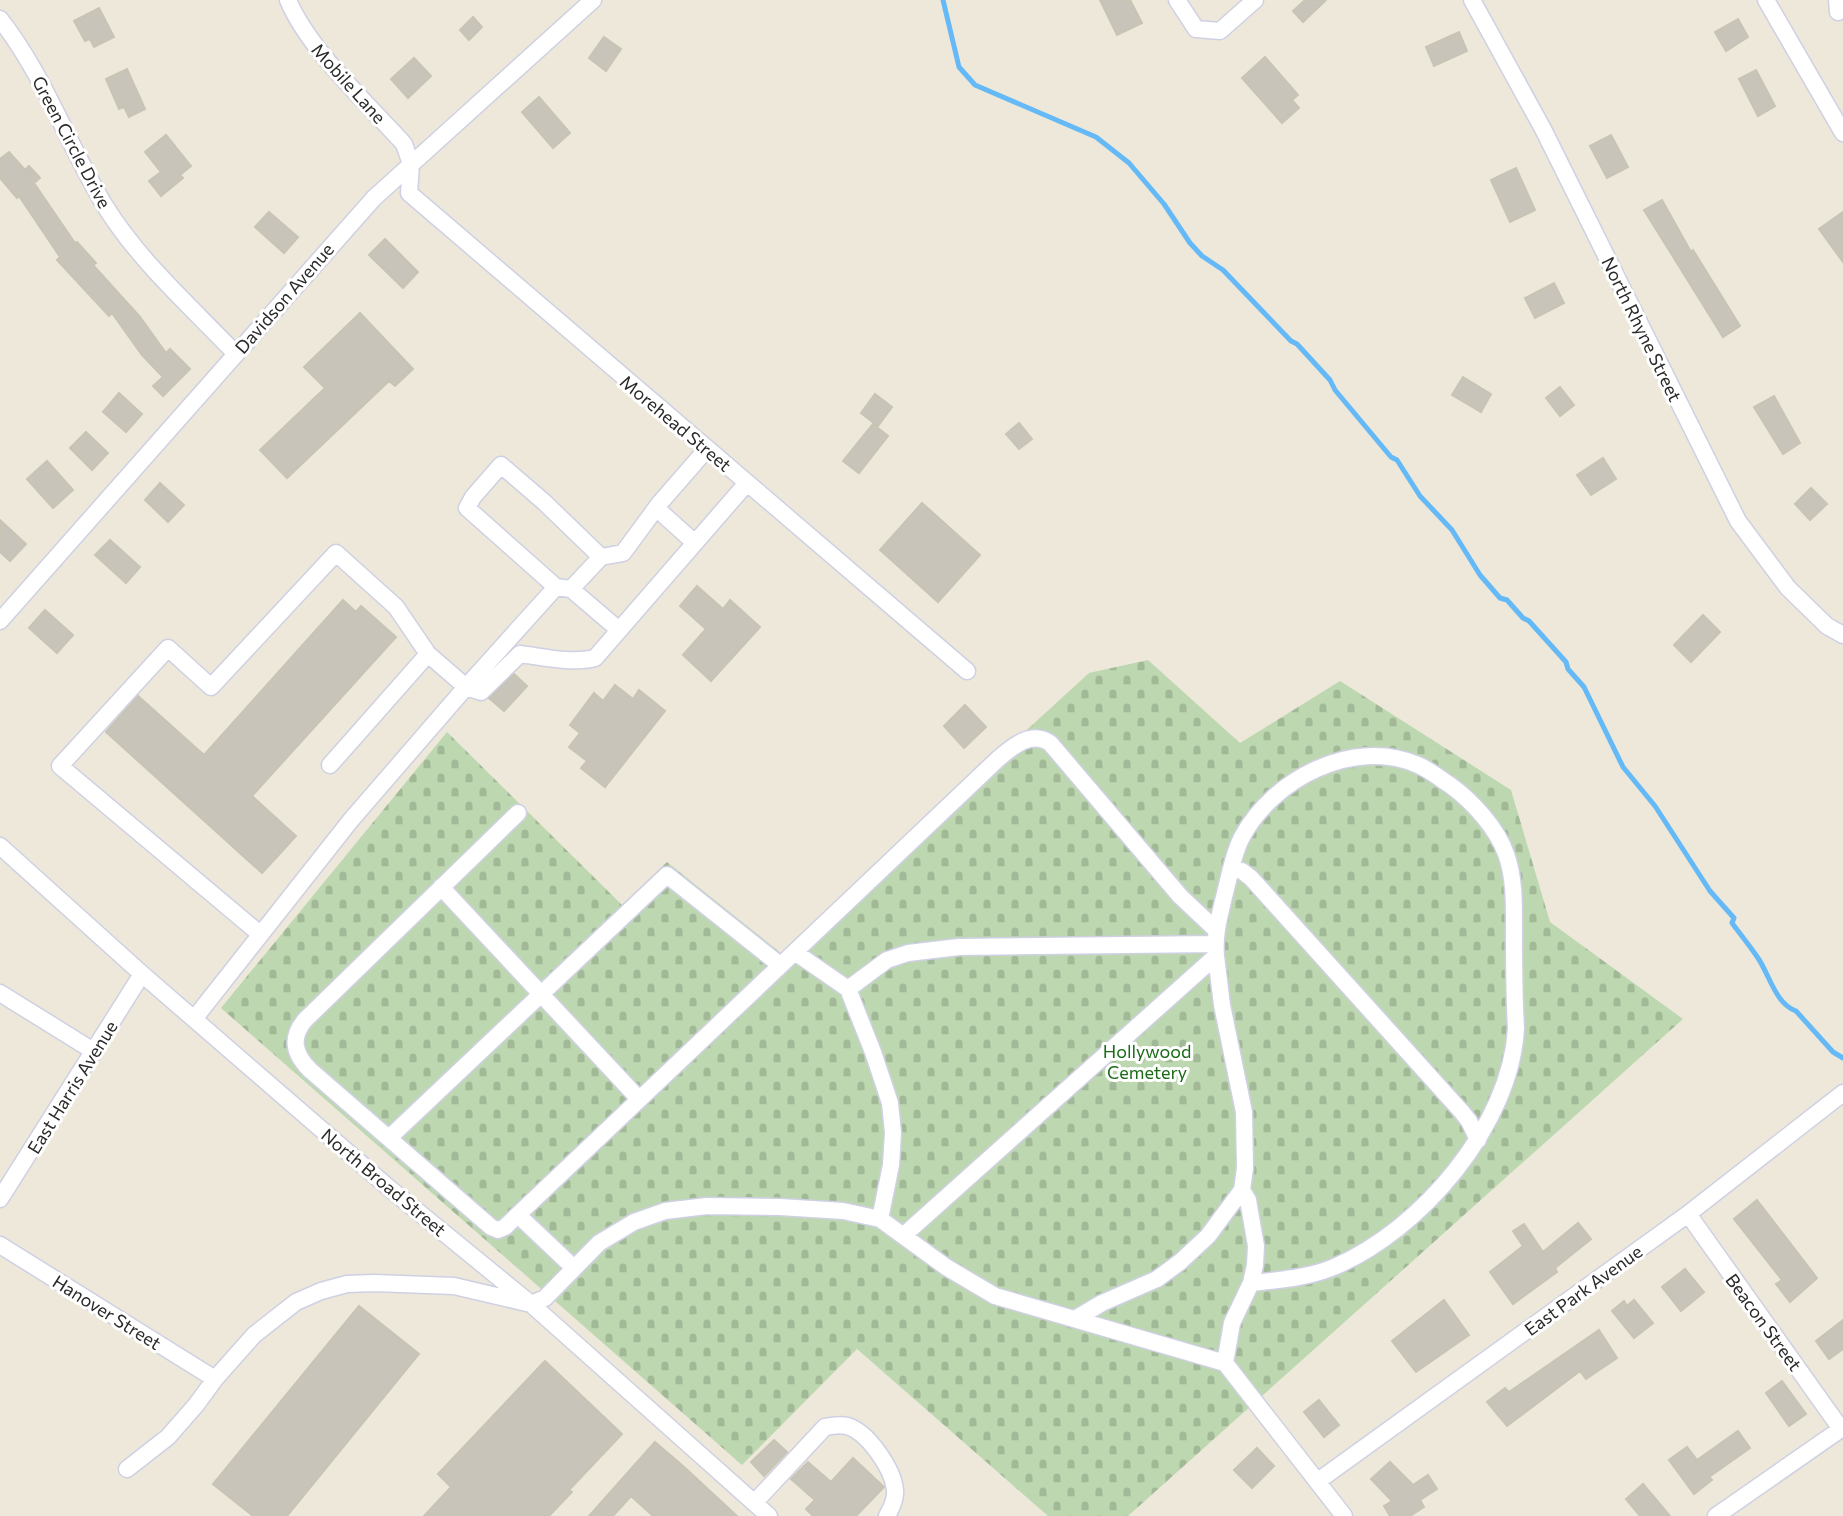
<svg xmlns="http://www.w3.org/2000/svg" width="1843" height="1516" font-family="Commissioner,sans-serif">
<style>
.cemetery{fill:url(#cemetery-stones)}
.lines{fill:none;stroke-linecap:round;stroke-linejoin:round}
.stream{stroke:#65b9f6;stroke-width:5}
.building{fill:#c8c4ba;stroke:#c8c4b4;stroke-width:2}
.minor-casing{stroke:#cfd0e3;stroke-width:19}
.minor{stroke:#fff;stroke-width:16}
.labels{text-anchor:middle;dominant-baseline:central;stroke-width:6;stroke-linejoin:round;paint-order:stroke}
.street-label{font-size:18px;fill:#292929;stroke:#fff}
.park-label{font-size:18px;fill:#196b15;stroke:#fff}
</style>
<defs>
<pattern id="cemetery-stones" width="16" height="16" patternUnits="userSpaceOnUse" patternTransform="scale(1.75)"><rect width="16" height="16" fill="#bdd8b0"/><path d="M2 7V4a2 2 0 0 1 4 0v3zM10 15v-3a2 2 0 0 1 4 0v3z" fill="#a2b997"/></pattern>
</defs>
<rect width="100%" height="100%" fill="#ede8da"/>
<path class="cemetery" d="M1148,660L1240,743L1340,681L1511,790L1550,922L1683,1019L1128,1516H1048L857,1349L742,1465L221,1008L447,732L622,905L667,862L782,954L1089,673Z"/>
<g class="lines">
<path class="stream" d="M943,0L959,67L975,85L1096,137L1129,163L1164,204L1190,243L1202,256L1223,270L1291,341L1297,344L1330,380L1335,390L1391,457L1397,460L1420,496L1452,530L1480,575L1500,598L1507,600L1523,618L1529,621L1566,662L1568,669L1584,687L1623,767L1655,806L1710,891L1734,918L1732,923C1741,935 1750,946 1758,958C1770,976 1775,1003 1796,1011L1833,1052L1843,1058"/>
</g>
<path class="building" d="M1100,0H1130L1142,23L1117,35Z
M1305,0H1326L1303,22L1293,11Z
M99,8L114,37L94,47L90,39L85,41L74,21Z
M473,17L482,27L469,40L460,30Z
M1738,19L1748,37L1726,51L1715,32Z
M1459,32L1467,51L1434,66L1426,47Z
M604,37L621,49L606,71L589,58Z
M1265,57L1298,95L1292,100L1299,108L1282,123L1242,78Z
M414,58L431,76L408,98L391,79Z
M127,69L145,109L129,117L124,107L119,109L106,79Z
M1756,70L1775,106L1758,116L1739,79Z
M539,97L570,133L553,148L522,112Z
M166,135L191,166L180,175L183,178L161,196L149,181L161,172L145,152Z
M1611,135L1628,167L1607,178L1590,146Z
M9,152L25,170L29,166L40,178L34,183L75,243L77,242L96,263L93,265L140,317L166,353L170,349L190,369L163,396L153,386L163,377L142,355L112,313L109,316L57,260L60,257L19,196L17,198L0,178V159Z
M1516,168L1535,210L1510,222L1491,180Z
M1662,200L1691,252L1693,250L1740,326L1723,337L1644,210Z
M269,212L298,237L284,253L255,227Z
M1843,212V262L1819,229Z
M385,239L418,272L403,288L369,255Z
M1554,283L1564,303L1535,318L1525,298Z
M360,313L413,369L395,386L389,381L287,478L260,450L325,388L304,367Z
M1463,377L1491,394L1481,412L1452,395Z
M1560,387L1574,405L1560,416L1546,398Z
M119,393L142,414L126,432L103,412Z
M875,394L892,407L878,426L861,413Z
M1774,396L1800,443L1783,454L1754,407Z
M1019,423L1032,439L1019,449L1006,434Z
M873,424L888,436L859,473L843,461Z
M86,432L108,453L92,470L70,448Z
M1603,458L1616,479L1591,495L1577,475Z
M47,461L73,490L53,508L27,479Z
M160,483L184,505L168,522L145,500Z
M1811,488L1827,504L1810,520L1795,504Z
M922,503L980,555L938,602L880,550Z
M0,520L26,544L10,561L0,552Z
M110,540L140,567L126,583L95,555Z
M697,586L723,609L730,600L760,627L711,681L683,655L706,629L680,606Z
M343,600L356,612L361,606L396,637L252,796L296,836L262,873L106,732L138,696L204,755Z
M45,610L73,635L57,653L29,628Z
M1703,615L1720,632L1691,662L1674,645Z
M514,674L527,686L504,711L489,698Z
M615,685L633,699L639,690L665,711L605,787L581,768L587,761L569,747L580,733L570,725L594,693L603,701Z
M965,705L986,727L964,748L944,726Z
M1757,1200L1817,1278L1790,1302L1776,1284L1782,1280L1734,1219Z
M1578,1223L1591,1239L1555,1268L1557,1272L1513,1304L1490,1272L1523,1246L1513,1231L1524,1224L1543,1252Z
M1685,1269L1704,1292L1681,1311L1662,1287Z
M1444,1300L1469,1335L1416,1372L1392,1341Z
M1634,1300L1653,1323L1634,1338L1612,1311L1624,1301L1627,1306Z
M359,1306L419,1354L287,1516H253L213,1484Z
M1843,1320V1349L1829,1359L1816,1341Z
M1599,1330L1617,1358L1586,1379L1580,1371L1507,1426L1487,1402L1505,1388L1509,1392Z
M545,1361L622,1434L569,1490L572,1492L549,1516H424L451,1487L438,1474Z
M1782,1381L1806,1414L1789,1426L1766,1393Z
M1319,1400L1339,1425L1324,1437L1304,1412Z
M1738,1431L1750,1448L1709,1477L1712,1480L1694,1494L1669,1460L1687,1447L1697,1460Z
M774,1440L787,1452L764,1476L751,1462Z
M655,1442L683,1466L737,1516H653L631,1496L613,1516H589Z
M1257,1448L1274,1466L1252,1488L1234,1470Z
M853,1458L884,1487L856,1516H813L806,1509L815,1500L791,1479L808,1462L831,1482Z
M1390,1462L1413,1485L1428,1475L1437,1489L1420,1500L1424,1507L1410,1516H1390L1384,1506L1392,1501L1371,1479Z
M1643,1484L1670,1516H1640L1626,1499Z"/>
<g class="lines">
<g class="minor-casing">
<path id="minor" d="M288,0C309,50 367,103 404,144L411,164L409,193L967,671
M1177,0L1196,29L1220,31L1255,0
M1472,0L1543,129L1738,521L1788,588L1827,626L1843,635
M1766,0L1843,133
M1837,0L1838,12
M0,19C44,75 68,145 105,206C139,261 191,307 236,354
M656,508L695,543
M601,557L544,502L501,465L473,497L467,508L556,587L571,589L601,557L623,553L659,504L706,450
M571,589L619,630
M0,621L374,198L593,0
M330,765L428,654
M518,813L305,1020C290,1038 294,1054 310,1070L491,1227L498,1230L505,1227L998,759C1012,747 1031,730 1050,743L1180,896L1216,930
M0,846L142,974L389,1188L531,1304L769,1516
M1231,869L1242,871L1251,878L1461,1111L1469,1121L1478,1140
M441,887L639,1099
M260,934L60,766L168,648L211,687L336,553L396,607L428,654L466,687L556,587
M796,953L848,989L873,1052L890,1103L893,1133L891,1165L880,1219
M1216,956L1222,1005L1244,1112L1245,1168L1242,1190L1248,1200L1256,1246L1255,1265L1251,1283
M848,989L887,960L908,953L959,947L1215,944
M0,993L95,1052
M194,1019L351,820L466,687L481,692L520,654C544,657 571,664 595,658L747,483
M390,1137L667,875L780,965
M0,1199L142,974
M1688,1214L1841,1429L1716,1516
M518,1215L574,1268
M0,1245L215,1379
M1075,1319L1102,1303L1157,1279L1180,1262L1208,1236L1242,1190
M1225,1363L1344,1516
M127,1469L168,1437L196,1405L215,1379L254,1335L296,1302L321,1291L347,1284L374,1283L454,1286L531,1304L545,1298L599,1243L634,1222L665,1211L707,1206L780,1207L843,1211L880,1219L946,1267L995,1296L1225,1363L1232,1323L1251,1283C1278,1280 1308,1278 1334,1267C1421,1230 1511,1125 1516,1028C1514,996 1514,964 1514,933C1514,907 1515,878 1506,854C1497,828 1472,801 1450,785C1439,778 1430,770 1418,765C1353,737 1273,779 1242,837C1233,854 1230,874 1225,893C1220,914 1214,934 1216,956L904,1235
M1318,1481L1688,1214L1843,1093
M754,1503L825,1427C832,1426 840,1424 847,1426C868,1432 893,1469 895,1490C896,1498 891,1509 887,1516"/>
</g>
<use href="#minor" class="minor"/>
</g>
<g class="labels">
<g class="street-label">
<text transform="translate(349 83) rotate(48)">Mobile Lane</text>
<text transform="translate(72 142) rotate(62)">Green Circle Drive</text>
<text transform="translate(284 298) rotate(-49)">Davidson Avenue</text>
<text transform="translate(1642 329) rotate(64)">North Rhyne Street</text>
<text transform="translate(676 423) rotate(40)">Morehead Street</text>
<text transform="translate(72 1087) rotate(-58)">East Harris Avenue</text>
<text transform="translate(384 1182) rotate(40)">North Broad Street</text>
<text transform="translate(1583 1290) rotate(-36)">East Park Avenue</text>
<text transform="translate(107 1312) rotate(32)">Hanover Street</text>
<text transform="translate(1764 1322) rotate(54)">Beacon Street</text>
</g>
<g class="park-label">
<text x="1147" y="1051">Hollywood<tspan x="1147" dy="21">Cemetery</tspan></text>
</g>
</g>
</svg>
